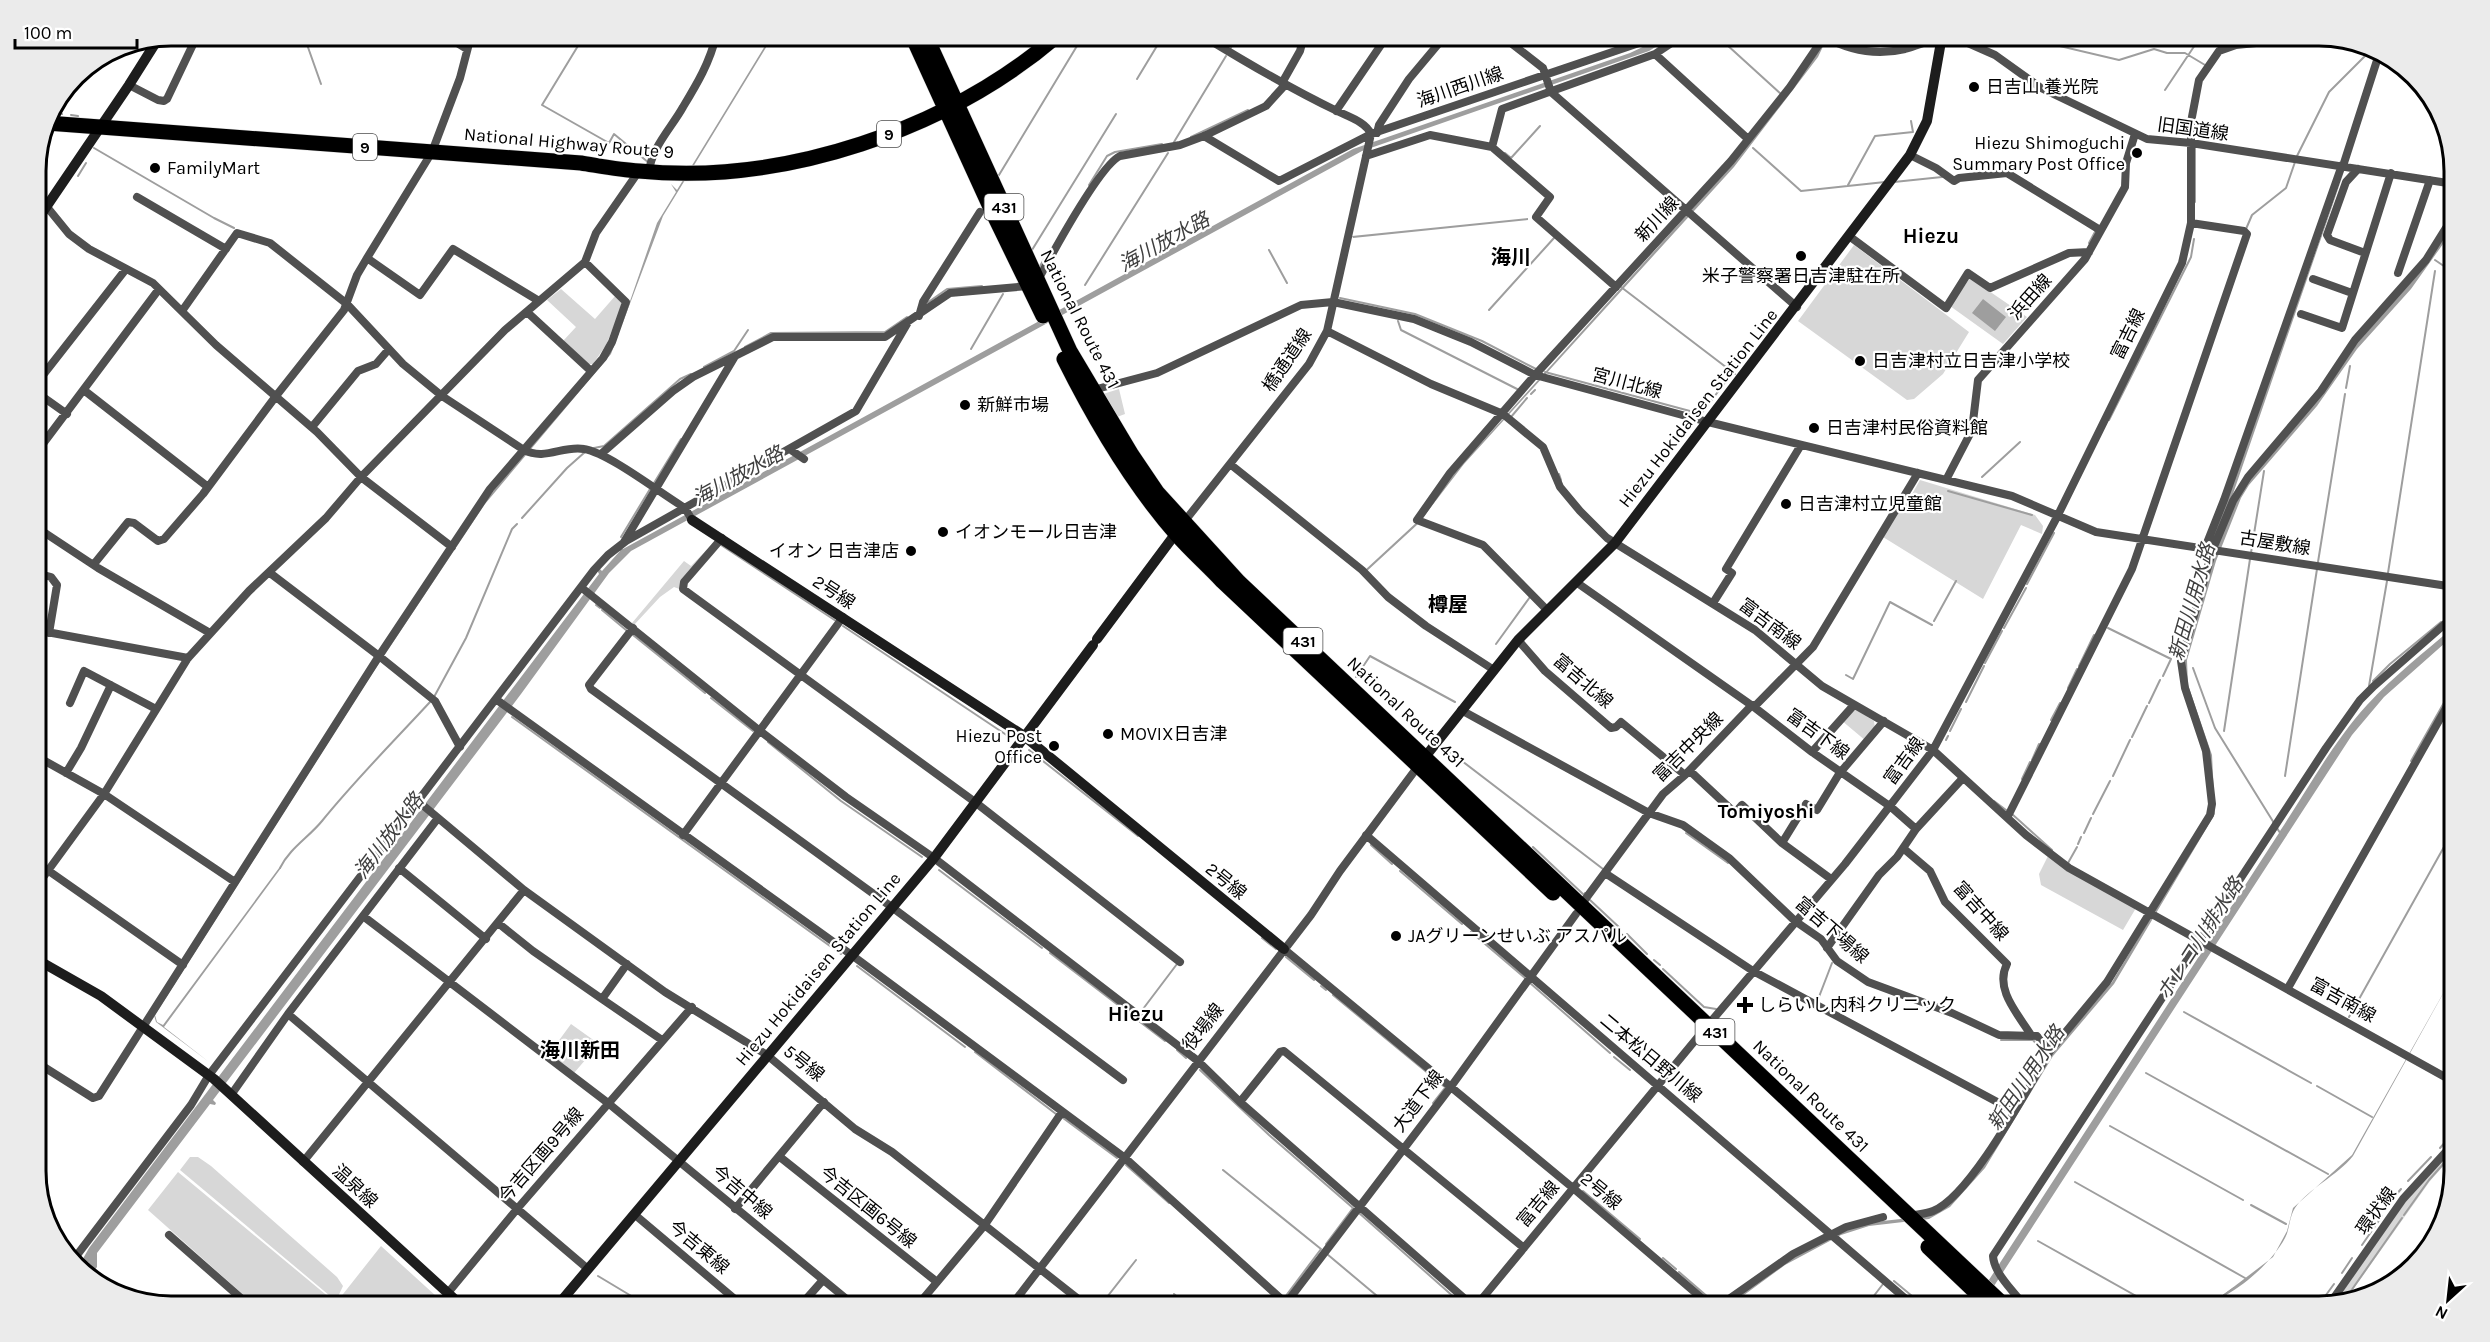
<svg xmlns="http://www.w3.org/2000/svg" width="2490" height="1342" font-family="Karla,'Noto Sans JP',sans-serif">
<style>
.green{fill:#d7d7d7}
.water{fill:#9e9e9e}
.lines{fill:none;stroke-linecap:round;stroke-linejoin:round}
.stream{stroke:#9e9e9e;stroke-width:2}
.highway-casing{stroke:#dbdbdb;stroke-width:16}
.street{stroke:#505050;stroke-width:8}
.secondary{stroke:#1d1d1d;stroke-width:10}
.highway{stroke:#000;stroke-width:15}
.poi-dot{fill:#000;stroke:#fff;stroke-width:2}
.labels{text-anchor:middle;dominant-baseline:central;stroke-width:4.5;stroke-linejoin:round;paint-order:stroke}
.shield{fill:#fff;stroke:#4c4c4c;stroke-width:1.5}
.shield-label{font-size:16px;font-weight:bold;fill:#000}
.street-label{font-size:18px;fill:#000;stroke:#fff}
.poi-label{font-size:18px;fill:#000;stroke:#fff;text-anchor:start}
.water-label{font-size:20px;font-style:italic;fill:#3f3f3f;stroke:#fff}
.neighbourhood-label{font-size:20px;font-weight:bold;fill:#000;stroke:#fff}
.quarter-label{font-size:21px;font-weight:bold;fill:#000;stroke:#fff}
.rim{fill:none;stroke:#000;stroke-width:3}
</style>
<rect width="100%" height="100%" fill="#fff"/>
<path class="green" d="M1854,245L1969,332L1943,374L1914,399L1907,400L1798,321Z
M1970,278L2027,317L2003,344L1950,306Z
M561,289L595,319L616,295L621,300L622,306L606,345L593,364H588L563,341L576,327L547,300Z
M1119,389L1125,414L1117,417L1103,394Z
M1920,480L2035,515L2043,526L2042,534L2021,525L1983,599L1883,537L1903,504L1907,503Z
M716,540L682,590L674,587L660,597L634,625L632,623L684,561L691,566Z
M1854,708L1874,721L1875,728L1866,741L1841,720Z
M2048,856L2136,908L2123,930L2041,885L2039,874Z
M571,1024L599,1044L574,1073L549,1054Z
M2454,1148V1154L2430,1181L2347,1298L2336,1301L2406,1201Z
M190,1157H198L211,1166L337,1277L343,1286L336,1301L180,1170Z
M178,1172L336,1303L381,1246L447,1306H256L148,1210Z"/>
<path class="water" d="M771,36H773L663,216L611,354L485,504L368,680L155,1015L157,1022L163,1025L279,868H281L164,1027L209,1062L156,1022L154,1015L367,679L484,503L619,333L657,223L676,192L671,184L677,190Z
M1666,36H1673L1649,51L1362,151L631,551L609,573L521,694L213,1100L216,1103L215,1105L210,1104L97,1253V1267L91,1275L85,1269L90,1261L84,1268L80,1264L89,1248L599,574L597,570L599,568L602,571L620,551V548L623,549L1353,149L1630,53Z
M1828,36L1818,57L1734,167L1464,464L1418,524L1367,571L1365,570L1417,522L1455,472L1732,165Z
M2344,172L2195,604L2193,603L2208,552Z
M1528,218V220L1353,238L1352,236Z
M2454,219V226L2443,244L2411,289L2357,349L2317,406L2249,485L2241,498L2216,561L2187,660L2188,685L2212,755L2215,814L2114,984L2053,1056L1985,1168L1950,1207L1929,1219L1869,1226L1841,1235L1785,1265L1729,1306H1724L1781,1264L1845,1230L1874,1222L1927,1216L1953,1200L2051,1055L2112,982L2211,817L2210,760L2186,685L2183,665L2215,554L2236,499L2246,483L2355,346L2423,267Z
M1983,299L2006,317L1995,331L1972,313Z
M2454,627V635L2384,697L2352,735L1981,1306H1972L2279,833L2272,823L2274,821L2280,831C2308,789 2333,742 2367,705C2394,676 2424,652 2454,627Z
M2454,974L2353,1156C2338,1175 2308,1189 2295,1208C2289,1217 2290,1229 2285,1238C2271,1265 2224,1306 2192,1306L2223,1295L2273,1257L2287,1231L2293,1208L2352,1155Z"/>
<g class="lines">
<path class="stream" d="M304,36L321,84
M584,36L542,105L609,143L614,134L649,163
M1700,36L1726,44L1781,94
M2017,36L2119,60L2154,49L2167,53H2185L2205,65
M1230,49L1238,36
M1137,79L1163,36
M2165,90L2201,36
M56,113L62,114
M71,115L78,116
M1191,137L1248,110
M1174,142L1226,56
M94,148L214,218L234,228
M1753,148L1801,191L1885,182
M1505,153L1511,158L1540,126
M2297,156L2329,92L2372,49
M999,175L1083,36
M78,176L86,163
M1894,182L1942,177
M1089,185L1107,156L1115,152L1162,144
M1848,185L1875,136L1913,132L1911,121
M2195,202V145
M2246,229L2252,215L2286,188L2295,162
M2089,243L2096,230
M1032,250L1116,114
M1269,250L1287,283
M2435,260L2454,273
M1040,266L1050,249
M1085,285L1168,153
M1621,287L1735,374
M1340,298L1415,314L1482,341L1536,369
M927,303L947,289L982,286
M1489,310L1554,238
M1398,321L1401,330L1519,390
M745,347L771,333L885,332L907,317
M971,349L1003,294
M704,367L734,351L748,330
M1545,372L1701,414L1733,372
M2346,388L2350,366
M1531,394L1535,390
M1511,417L1527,398
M2109,420L2191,257L2194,239
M594,448L604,446L680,379L691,374
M1559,474L1561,480
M1982,477L2020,442
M654,483L681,439
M1948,491L2032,515
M522,518L567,468L585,452
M621,537L650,489
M721,545L836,621
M2251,553L2264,471
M2318,562L2345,394
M2388,573L2435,271
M2027,584L2054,533
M596,605L600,608
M602,610L626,630
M2451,614L2454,597
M1934,621L1956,581
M843,626L1011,738
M2004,628L2026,588
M2108,628L2171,659L2163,676
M633,635L705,693
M1496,644L1530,597
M1985,663L2002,631
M2079,666L2094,635
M2193,668L2215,728L2274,823
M1846,675L1853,679L1890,602L1932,625
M1356,677L1370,656L1455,702
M2373,681L2390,664L2441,622
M2369,686L2387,581
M2068,688L2077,669
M434,697L466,638L512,529L517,524
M711,698L753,731
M1966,702L1984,666
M2149,703L2160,680
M512,717L841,954
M2051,720L2060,703
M1950,731L1961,709
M2224,731L2250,559
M2132,737L2147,706
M1946,740L1948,736
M768,742L841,801L922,857
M1445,748L1603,869
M1029,750L1138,836
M2032,760L2039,744
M2411,761L2454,685
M2113,776L2130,740
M2285,776L2317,569
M2022,779L2030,762
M1994,801L2006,810
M2012,814L2052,850
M2093,814L2110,781
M1686,833L1728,863
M2084,833L2091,818
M2078,844L2081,837
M1371,845L1392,864
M1533,847L1584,895L1585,893
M2068,863L2077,847
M280,868C289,849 309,837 322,821C356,779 394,741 430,702
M939,870L1042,948
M1400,871L1462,924
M1590,900L1621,929
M1471,932L1525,978
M1627,934L1647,954
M1262,938L1276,949
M1050,953L1165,1041
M1286,957L1314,980
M1654,960L1660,965
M857,966L965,1047
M1663,969L1704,1007L1716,1009
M1530,983L1610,1053
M1321,986L1326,990
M1333,995L1446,1088
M1817,1002L1832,963
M1143,1009L1177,964
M2184,1012L2311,1083
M2349,1017L2454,829
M2001,1040H2033L2044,1053
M1177,1050L1186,1058
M975,1052L1056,1114
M1614,1057L1630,1070
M1200,1070L1269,1135L1353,1208L1326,1244
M2146,1073L2328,1174
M2317,1086L2372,1117
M1433,1103L1444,1089
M1063,1118L1117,1158
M2110,1126L2243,1200
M2440,1148L2454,1132
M1126,1165L1169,1203
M1223,1170L1321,1249L1285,1297
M2408,1181L2431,1157
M2075,1182L2245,1278
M1583,1191L1640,1239
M2251,1205L2286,1224
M2385,1208L2401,1189
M1359,1213L1464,1306
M2404,1215L2429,1180L2454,1152
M2038,1241L2154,1306
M2362,1245L2382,1216
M1327,1254L1389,1306
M1663,1258L1676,1269
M1679,1272L1716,1304
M2342,1273L2352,1258
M598,1276L648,1306
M1894,1281L1924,1306
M2389,1285L2408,1267
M1174,1294L1188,1306
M2224,1295L2234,1288
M2346,1298L2402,1218
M1100,1306L1136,1260
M1866,1306L1883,1284
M2318,1306L2334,1284"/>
<g class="highway-casing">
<path id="highway" d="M912,36L990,207L1043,316
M926,36L1070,351L1132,455L1157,492L1239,582L2005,1306
M47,123L581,163C600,166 620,170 639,171C784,185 947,130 1057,36
M1064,359C1094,419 1132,484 1177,535C1191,551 1207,565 1222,581L1553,893
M1928,1247L1990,1306"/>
</g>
<path class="street" d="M446,36L467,49
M1203,36C1247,63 1291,89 1337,111C1349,117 1366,122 1371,134L1639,43L1652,36
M1502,36L1543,68L1551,92L1797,307
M1823,36C1848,50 1876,56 1905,49C1919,45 1931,39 1945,37
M1952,36L1995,55L2041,88L2147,139L2191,143L2454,184
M1655,54L1748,139
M1282,83L1300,51L1304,36
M129,85L158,100L164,101L167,99L197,36
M1336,111L1387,36
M1377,133L1379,125L1409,79L1445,36
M1204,136L1279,181L1371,134
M1910,155L1936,168L1954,181L1959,178L2007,173L2100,230
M1366,156L1430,135L1492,147
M2343,166L2380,51
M2358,169L2346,182L2327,235L2330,240L2365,253
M649,172C651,148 672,127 683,107C697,84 710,62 716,36
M137,197L226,249
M36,200L47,207L69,234L89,249L153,283L216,345L317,432L361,477L452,547
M1849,236L1946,308L1968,273L1990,288L2069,253L2089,252
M367,258L420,295L453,249L539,301
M2398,273L2430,180
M2313,279L2352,293
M1038,280C1051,256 1099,166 1120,156L1180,145L1204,136L1266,106L1285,85
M1616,287L1536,217L1550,197L1492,147L1502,109L1655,54L1682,36
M182,311L237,233L270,243L347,304L403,364L442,396L524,450C545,461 563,445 584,449C609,453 660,493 685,508L692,520
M527,312L591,371
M2301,314L2342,328L2391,173
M919,316L923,302L980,212
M1327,331L1431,384L1503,414L1543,447L1560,487L1580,511L1607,538L1755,630L1822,686L1933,750L2026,835L2069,868L2454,1082
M36,384L126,269
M1093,390L1157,373L1301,305L1333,302L1414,319L1471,342L1535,375L1708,422L2012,496L2096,532L2454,587
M85,391L208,487
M36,392L67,414
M312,427L358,371L376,364L389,349
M791,450L804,459
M36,453L159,289
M601,454L673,391L693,377L773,337H885L950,293L1028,286
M1230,464L1362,570L1388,597L1426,626L1494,670
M1946,480L1972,430L1978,380L2085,259L2125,187L2126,163L2135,134
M1184,522L1309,364L1327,331L1371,134
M36,527L98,568L210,633
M722,538L684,582L683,589L975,802L1180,962
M624,542L734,358
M2205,548L2224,500L2342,165
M94,564L128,522L134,523L158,541L164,539L203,494L276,396L344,310L357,275L367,258L432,152L460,78L471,36
M36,573L51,577L57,585L49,633
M270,573L379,656L435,701L460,747
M1576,582L1754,707L1812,752L1891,807L1916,829L1897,857L1879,875L1827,948
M582,588L760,731L846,797L934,858L1198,1061L1240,1102L1473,1306
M1713,603L1732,573L1726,569L1801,445
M1547,610L1483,545L1417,520L1450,473L1535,375L1731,161L1790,87L1824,37
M633,628L589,685L591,689L893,908L1123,1080
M36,630L188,658
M1518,640L1545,671L1611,728L1616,727L1621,722L1685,775
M497,700L853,956L1125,1158L1289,1306
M70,703L84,671L156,709
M1754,707L1813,647L1918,473
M1461,710L1649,813L1683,825L1729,858L1795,921L1821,939L1837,961L1868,982L1952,1013L1999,1035L2037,1036L2050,1051L2107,982L2210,815L2212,804L2206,751L2185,688L2181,661L2213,549L2233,501L2248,477L2321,391L2355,340L2426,260L2454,215
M1812,752L1853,706
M36,756L104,794L235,882
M1690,771L1735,813L1742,805L1782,843L1831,879
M66,773L81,748L111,685
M419,802L524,890L665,992L767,1055L855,1129L892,1152L1087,1306
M2008,816L2132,569L2247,234L2244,231L2191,223
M1916,829L1963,778
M683,835L843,617
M1366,835L1914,1306
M1782,843L1806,804L1817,810L1839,774L1884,721
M1903,848L1930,871L1945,902L2007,964C1994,989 2018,1014 2031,1035
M36,862L183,965
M399,868L486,939
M1605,873L1753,971L2014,1111
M36,887L104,794L188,658L249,591L326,518L361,477L505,330L585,262L596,233L639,171
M1581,905L1663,794L1685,775L1752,705
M363,916L608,1103L855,1306
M498,923L533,951L602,999
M1284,949L1573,1188L1711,1306
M627,964L602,999L662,1040
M2288,988L2454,694
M288,1014L588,1269
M36,1062L93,1098L99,1096L379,656L490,489L603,358L612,342L626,302L585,262
M231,1095L288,1014L438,818
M1240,1102L1280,1052L1284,1051L1524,1248
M780,1157L937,1282
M303,1162L524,890
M735,1209L824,1102
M634,1214L743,1306
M1910,1216C1917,1214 1926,1214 1933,1211C1971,1196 2027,1089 2050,1051
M169,1235L250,1306
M74,1259L191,1105L209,1075L594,570L608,555L626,541L856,411L907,324
M447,1294L517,1209L692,1007
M2331,1302L2403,1199L2454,1143
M800,1306L823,1280
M917,1306L984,1226L1062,1112
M1011,1306L1311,915L1340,871L1419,765
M1284,1306L1450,1088L1576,914
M1476,1306L1702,1032L1845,864L1933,750L2057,517L2182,263L2191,223V122L2199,80L2219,51L2236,45L2256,43L2271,36
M1719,1306L1793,1254L1846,1227L1883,1217
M2025,1306C2015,1293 1994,1274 1993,1256L2326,748L2360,700L2374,686L2454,616"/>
<path class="secondary" d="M36,222L129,85L158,39
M692,520L1024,736L1284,949
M1097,639L1179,529
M1421,762L1518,640L1615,543L1910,155L1927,121L1942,36
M36,959L101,996L214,1079L462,1306
M557,1306L934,858L1093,645"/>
<use href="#highway" class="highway"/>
</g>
<g class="poi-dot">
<circle cx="1974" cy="87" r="6"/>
<circle cx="2137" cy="153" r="6"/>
<circle cx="155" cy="168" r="6"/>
<circle cx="1801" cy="256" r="6"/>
<circle cx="1860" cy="361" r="6"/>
<circle cx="965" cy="405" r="6"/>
<circle cx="1814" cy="428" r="6"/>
<circle cx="1786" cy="504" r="6"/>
<circle cx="943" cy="532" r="6"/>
<circle cx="911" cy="551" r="6"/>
<circle cx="1108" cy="734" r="6"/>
<circle cx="1054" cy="746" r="6"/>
<circle cx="1396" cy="936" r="6"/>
<path d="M1742 996h6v6h6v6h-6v6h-6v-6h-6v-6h6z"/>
</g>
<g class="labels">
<g class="shield">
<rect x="877" y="121" width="24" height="26" rx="4.5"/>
<rect x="353" y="134" width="24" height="26" rx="4.5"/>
<rect x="984.5" y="194" width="39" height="26" rx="4.5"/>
<rect x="1283.5" y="628" width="39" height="26" rx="4.5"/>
<rect x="1695.5" y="1019" width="39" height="26" rx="4.5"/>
</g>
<g class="shield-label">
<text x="889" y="134">9</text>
<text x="365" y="147">9</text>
<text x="1004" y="207">431</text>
<text x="1303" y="641">431</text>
<text x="1715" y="1032">431</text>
</g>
<g class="street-label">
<text transform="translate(1460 87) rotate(-19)">海川西川線</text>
<text transform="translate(2193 129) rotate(8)">旧国道線</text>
<text transform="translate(569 143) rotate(5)">National Highway Route 9</text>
<text transform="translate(1657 219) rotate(-47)">新川線</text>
<text transform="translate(2030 297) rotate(-48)">浜田線</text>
<text transform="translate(1080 319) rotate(63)">National Route 431</text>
<text transform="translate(2128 334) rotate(-64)">富吉線</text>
<text transform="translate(1287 360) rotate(-56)">橋通道線</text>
<text transform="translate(1627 383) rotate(15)">宮川北線</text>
<text transform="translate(1698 408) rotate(-52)">Hiezu Hokidaisen Station Line</text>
<text transform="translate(2275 543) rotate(9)">古屋敷線</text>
<text transform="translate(834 592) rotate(33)">2号線</text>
<text transform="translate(1770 624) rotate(37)">富吉南線</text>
<text transform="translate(1583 681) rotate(41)">富吉北線</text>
<text transform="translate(1406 712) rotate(43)">National Route 431</text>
<text transform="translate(1818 734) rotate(36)">富吉下線</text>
<text transform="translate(1688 747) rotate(-45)">富吉中央線</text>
<text transform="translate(1904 761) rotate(-54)">富吉線</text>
<text transform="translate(1226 881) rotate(39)">2号線</text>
<text transform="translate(1981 911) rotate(48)">富吉中線</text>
<text transform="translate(1832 930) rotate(41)">富吉下場線</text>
<text transform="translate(818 969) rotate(-50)">Hiezu Hokidaisen Station Line</text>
<text transform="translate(2343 1000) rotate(29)">富吉南線</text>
<text transform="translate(1203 1027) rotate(-52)">役場線</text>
<text transform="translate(1651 1058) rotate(40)">二本松日野川線</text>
<text transform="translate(804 1063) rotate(39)">5号線</text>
<text transform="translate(1811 1096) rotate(44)">National Route 431</text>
<text transform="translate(1418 1101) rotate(-53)">大道下線</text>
<text transform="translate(541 1155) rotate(-49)">今吉区画9号線</text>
<text transform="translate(355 1186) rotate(43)">温泉線</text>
<text transform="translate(1601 1191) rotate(40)">2号線</text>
<text transform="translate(742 1192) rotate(40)">今吉中線</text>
<text transform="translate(1538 1204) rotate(-50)">富吉線</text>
<text transform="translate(868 1207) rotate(39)">今吉区画6号線</text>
<text transform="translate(2376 1211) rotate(-54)">環状線</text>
<text transform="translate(699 1247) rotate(40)">今吉東線</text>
</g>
<g class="poi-label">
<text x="1986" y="87">日吉山 養光院</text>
<text x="2125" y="143" text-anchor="end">Hiezu Shimoguchi<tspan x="2125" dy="21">Summary Post Office</tspan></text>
<text x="167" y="168">FamilyMart</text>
<text x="1801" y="276" text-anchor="middle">米子警察署日吉津駐在所</text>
<text x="1872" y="361">日吉津村立日吉津小学校</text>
<text x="977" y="405">新鮮市場</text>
<text x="1826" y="428">日吉津村民俗資料館</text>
<text x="1798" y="504">日吉津村立児童館</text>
<text x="955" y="532">イオンモール日吉津</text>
<text x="899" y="551" text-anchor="end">イオン 日吉津店</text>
<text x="1120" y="734">MOVIX日吉津</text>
<text x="1042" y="736" text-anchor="end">Hiezu Post<tspan x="1042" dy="21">Office</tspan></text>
<text x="1408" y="936">JAグリーンせいぶ アスパル</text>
<text x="1758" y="1005">しらいし内科クリニック</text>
</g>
<g class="water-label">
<text transform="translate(1164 242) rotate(-29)">海川放水路</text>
<text transform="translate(738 476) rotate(-29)">海川放水路</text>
<text transform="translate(2192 602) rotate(-74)">新田川用水路</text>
<text transform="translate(389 836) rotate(-53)">海川放水路</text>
<text transform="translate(2200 939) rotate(-57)">ホレコ川排水路</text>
<text transform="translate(2026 1078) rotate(-56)">新田川用水路</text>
</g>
<g class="neighbourhood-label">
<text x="1511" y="257">海川</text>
<text x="1448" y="604">樽屋</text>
<text x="1766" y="811">Tomiyoshi</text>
<text x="580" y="1050">海川新田</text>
</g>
<g class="quarter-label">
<text x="1931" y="236">Hiezu</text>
<text x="1136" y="1014">Hiezu</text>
</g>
</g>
<path d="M0 0H2490V1342H0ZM171 46H2319A125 125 0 0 1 2444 171V1171A125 125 0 0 1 2319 1296H171A125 125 0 0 1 46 1171V171A125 125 0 0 1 171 46Z" fill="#ebebeb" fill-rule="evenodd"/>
<path class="rim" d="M171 46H2319A125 125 0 0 1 2444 171V1171A125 125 0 0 1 2319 1296H171A125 125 0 0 1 46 1171V171A125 125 0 0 1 171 46Z"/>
<g transform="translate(2448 1300) rotate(207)" stroke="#ffffff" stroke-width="4.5" paint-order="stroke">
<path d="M0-4.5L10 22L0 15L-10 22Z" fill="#000000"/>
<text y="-9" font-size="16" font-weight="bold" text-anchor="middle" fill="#000000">N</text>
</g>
<path d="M15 39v9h122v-9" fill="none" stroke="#000000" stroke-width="3"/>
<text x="24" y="39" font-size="18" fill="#000000" stroke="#ffffff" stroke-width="4.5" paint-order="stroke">100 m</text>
</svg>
